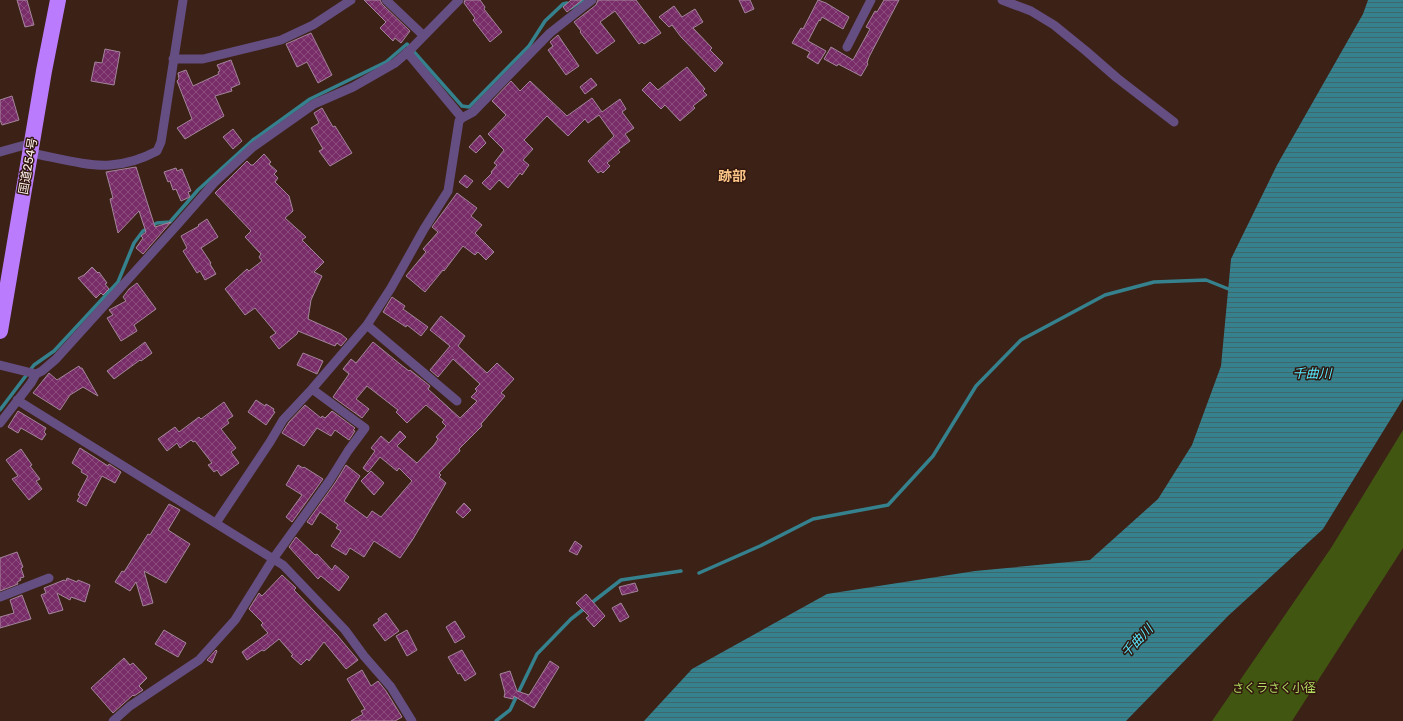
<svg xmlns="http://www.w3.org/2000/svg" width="1403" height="721" font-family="Rubik,'Noto Sans JP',sans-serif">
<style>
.green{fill:#415611}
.water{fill:url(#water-rules)}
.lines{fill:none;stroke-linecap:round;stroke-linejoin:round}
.stream{stroke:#35828e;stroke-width:3.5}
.building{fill:url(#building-cross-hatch);stroke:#a3869b}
.street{stroke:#654e81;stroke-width:9}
.highway{stroke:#ba7cfc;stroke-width:16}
.labels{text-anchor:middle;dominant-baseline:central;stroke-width:3;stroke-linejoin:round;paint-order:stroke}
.street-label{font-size:12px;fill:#fef2ee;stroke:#31170e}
.park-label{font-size:12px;fill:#b1db61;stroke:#31170e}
.water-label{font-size:13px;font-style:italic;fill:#55e8ff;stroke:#31170e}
.quarter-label{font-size:14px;font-weight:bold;fill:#fbc587;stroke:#31170e}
</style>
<defs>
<pattern id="water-rules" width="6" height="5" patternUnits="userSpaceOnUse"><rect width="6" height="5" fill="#35828e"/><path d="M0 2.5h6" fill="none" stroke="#3f686e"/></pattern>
<pattern id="building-cross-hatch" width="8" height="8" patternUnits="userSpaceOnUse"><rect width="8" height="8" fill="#782d68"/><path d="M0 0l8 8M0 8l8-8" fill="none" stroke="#8c4c7e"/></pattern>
</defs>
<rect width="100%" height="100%" fill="#3c2117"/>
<path class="green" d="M1403,430V548L1292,721H1212L1331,548Z"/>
<path class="water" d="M1368,0H1403V399L1323,529L1228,616L1126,721H644L692,669L827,594L975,571L1090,560L1158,499L1192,445L1221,366L1231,259L1277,165L1363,14Z"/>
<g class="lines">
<path class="stream" d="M0,410L34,365L54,351L118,282L134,243L143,231L157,223L170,222L198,190L253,140L310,99L386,62L407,44L462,106L469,107L529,46L545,21L563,4L567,3L571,8L583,0
M699,573L760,546L813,519L888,505L933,456L976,386L1021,340L1105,295L1154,282L1206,280L1231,290
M590,604L621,580L681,571
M496,721L510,710L537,654L571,619L585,608"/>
</g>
<path class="building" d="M17,0H27L34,25L25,27Z
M364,0H380L382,4L410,31L401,43L395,38L393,41L380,28L386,22Z
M465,0H480L485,7L484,9L502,32L490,42L473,20L475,18L464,3Z
M571,0H582L567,12L563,7Z
M598,0H636L661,33L644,44L642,42L639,44L615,11L600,22L615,41L597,54L580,32L581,31L574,22L596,5Z
M739,0H750L754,9L745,13Z
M818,0L826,3L849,17L843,29L822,17L820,21L819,20L808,41L826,51L818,64L807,57L810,52L792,43L801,28L803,29Z
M884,0H899L869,57L867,63L868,64L861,76L838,64L837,66L824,59L831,47L853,60L870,29L866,27L875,11L877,12Z
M674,6L682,17L695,9L703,22L693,28L712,48L710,50L723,63L715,72L681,37L672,25L669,27L659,17Z
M311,33L332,75L318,83L307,62L297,67L286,44Z
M558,35L579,66L566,75L548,50L553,46L550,42Z
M105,49L120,52L114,85L91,81L95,62L102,63Z
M231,60L240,84L231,88L232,91L215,96L224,116L185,139L177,128L192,119L177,81L179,79L178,73L186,70L193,86L219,74L218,72L220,71L217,65Z
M687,67L705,89L703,91L707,95L693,106L695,108L680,121L665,105L661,109L642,90L650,82L658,90Z
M591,78L597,85L585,94L580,87Z
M511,81L520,91L530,81L567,116L592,98L602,112L620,99L626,109L622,112L634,128L625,134L630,141L618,150L620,152L607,163L610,166L603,173L601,171L598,173L588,161L614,136L599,115L588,123L585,119L568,136L547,116L524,140L533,149L523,160L529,165L522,175L520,173L508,188L499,180L490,190L482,183L492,173L491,172L497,165L494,163L504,150L488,134L506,115L492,101Z
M12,96L19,120L2,125L0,120V100Z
M322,108L333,127L335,126L352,153L330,166L319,151L323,149L311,128L319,123L314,113Z
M233,129L242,141L233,149L223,137Z
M480,135L486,143L476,153L469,147Z
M264,154L271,162L269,164L277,171L274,174L278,178L275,182L289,196L293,211L285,218L306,237L302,240L324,262L314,272L322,276L311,300L308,319L341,334L347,339L341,346L337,343L335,346L298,331L297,334L279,349L270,337L276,333L255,308L245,315L225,289L247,269L249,271L262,261L259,257L261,254L245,237L251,231L215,193L247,161L251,165H253Z
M136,167L155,227L171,222L143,254L136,248L143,238L141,236L146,232L139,211L118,233L110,199L113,198L106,172Z
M176,168L177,171L182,169L191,191L188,192L190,197L181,201L176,189L173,190L170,181L168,182L164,172Z
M465,175L473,181L467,188L459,182Z
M457,193L477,208L471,216L482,225L475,233L494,252L486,260L478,252L475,255L463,246L444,271L443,270L425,292L406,276L426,252L423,249L438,232L432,227Z
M207,219L218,237L201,248L211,263L210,264L216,274L205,280L200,271L197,273L183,251L187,248L181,236L199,226L198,225Z
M92,267L98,273L99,272L107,283L105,284L109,289L103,295L101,293L96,298L78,278L84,275Z
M137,283L156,309L134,325L137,331L121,341L107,318L113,315L109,310L126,301L123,297L129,289Z
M392,297L405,306L403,309L428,327L421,336L407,325L406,327L383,312Z
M441,316L465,336L458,346L487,373L497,363L514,379L501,393L505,396L481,424L482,426L459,449L460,451L439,473L441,475L439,477L446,483L413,539L400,558L374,541L364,557L350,548L346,555L331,546L341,531L336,528L338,525L320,512L312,525L307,522L335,483L346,465L360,476L344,501L367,518L372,511L381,517L412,481L399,468L397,471L380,457L368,472L363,468L375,451L371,448L381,436L389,443L400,431L406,437L397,446L417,463L434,445L438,439L436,437L446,426L442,422L444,420L426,405L407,423L396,412L398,410L367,386L356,399L369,409L362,418L333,397L349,374L343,369L351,359L356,363L373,342L400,364L409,371L410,370L430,386L428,389L460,418L477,401L471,397L477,391L475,389L480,384L453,359L438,377L430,370L450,346L430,330Z
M145,342L152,353L141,361L140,360L114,379L107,371Z
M303,353L323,361L317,374L297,365Z
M79,366L80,368H82L98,396L83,387L70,395L60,410L33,393L49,373L57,380Z
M256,400L265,406L266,404L274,409L273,411L275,412L266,425L248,412Z
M224,402L233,416L227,420L229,423L221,429L236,448L231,452L239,463L221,476L217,470L214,472L208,465L212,463L195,441L193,442L191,440L180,448L177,443L167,451L158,439L175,427L179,432L199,417L201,419Z
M305,405L321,418L322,416L325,418L332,411L355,428L353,430L355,431L349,440L335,430L331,436L317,428L304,446L282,433L289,422Z
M18,411L46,428L44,432L46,434L42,440L21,428L18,433L8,427Z
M80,448L108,466L109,464L121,472L115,483L102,476L86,506L77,501L80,496L78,495L88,476L81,472L82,470L72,463Z
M21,449L32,465L30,466L40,479L36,481L42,489L29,500L12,479L18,476L6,460Z
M298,465L303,468L304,467L323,479L292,522L286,517L302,495L286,485Z
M371,471L384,483L374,495L361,481Z
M464,503L471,510L463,518L456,512Z
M169,504L180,510L168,530L190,544L166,583L144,571L153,603L143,606L136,582L130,591L115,582L122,571L124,572L148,534L150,535Z
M296,537L315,555L317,554L332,570L335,565L349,577L339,591L321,576L318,579L289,547Z
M575,541L582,546L577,555L569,551Z
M17,552L23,567L21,568L24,577L20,578L21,580L17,582L18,584L0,591V558Z
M282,575L296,588L294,590L337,635L358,660L346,669L324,642L309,661L307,659L301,665L291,656L293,655L279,639L264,651L262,650L247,660L242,652L268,633L261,625L263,623L249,609L259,593L262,596Z
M67,578L77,582L78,580L90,585L85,602L71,597L70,600L57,593L63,610L49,614L41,595L46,593L44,588L64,580L66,581Z
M635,583L638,591L622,595L619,587Z
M586,594L605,616L594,627L586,618L589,616L576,603Z
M22,595L31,619L0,628V617L14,613L10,600Z
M621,603L629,617L620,622L612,608Z
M386,613L399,631L385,641L373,625L379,621L378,619Z
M455,621L465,637L455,643L446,627Z
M164,630L186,643L178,657L155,644Z
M407,630L417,650L407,656L396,636Z
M216,650L217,651L212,663L207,660Z
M462,650L476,674L465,681L460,673L458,674L448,657Z
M124,658L130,665L133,663L147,678L139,686L143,690L134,696L133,695L113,713L91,688Z
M550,661L559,667L534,708L514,696L513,699L504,697L505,693L500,674L510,671L517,691L529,695Z
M362,670L371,686L378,681L386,691L402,717L395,721H351L363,714L361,711L365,709L347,679Z"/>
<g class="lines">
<path class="street" d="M386,0L424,36
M1002,0L1031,11L1054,25L1086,51L1117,78L1174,122
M847,47L871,0
M407,52L462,118
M173,59H203L281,40L313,25L351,0
M0,152L32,143
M30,153C53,157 88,167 110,165C126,164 142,159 157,151L161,142L183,0
M367,325L457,401
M0,365L36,374
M17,400L283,565L345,630L364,656L391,687L412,721
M0,423L31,383L36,374L42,371L56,359L178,224L214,183L253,147L314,104L353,87L395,63L410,50L459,0
M216,523L270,442L283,420L312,389L367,325L391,288L424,229L448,191L459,121L462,118L473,112L550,33L592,0
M0,597L49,578
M113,721L130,706L199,660L235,620L273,559L330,480L348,451L365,428L312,389"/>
<path class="highway" d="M0,331L44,71L58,0"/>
</g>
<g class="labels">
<g class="street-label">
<text transform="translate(28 166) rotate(-80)">国道254号</text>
</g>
<g class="park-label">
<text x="1274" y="688">さくラさく小径</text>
</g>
<g class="water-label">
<text x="1312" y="373">千曲川</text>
<text transform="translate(1137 641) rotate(-47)">千曲川</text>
</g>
<g class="quarter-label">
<text x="732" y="176">跡部</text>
</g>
</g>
</svg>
